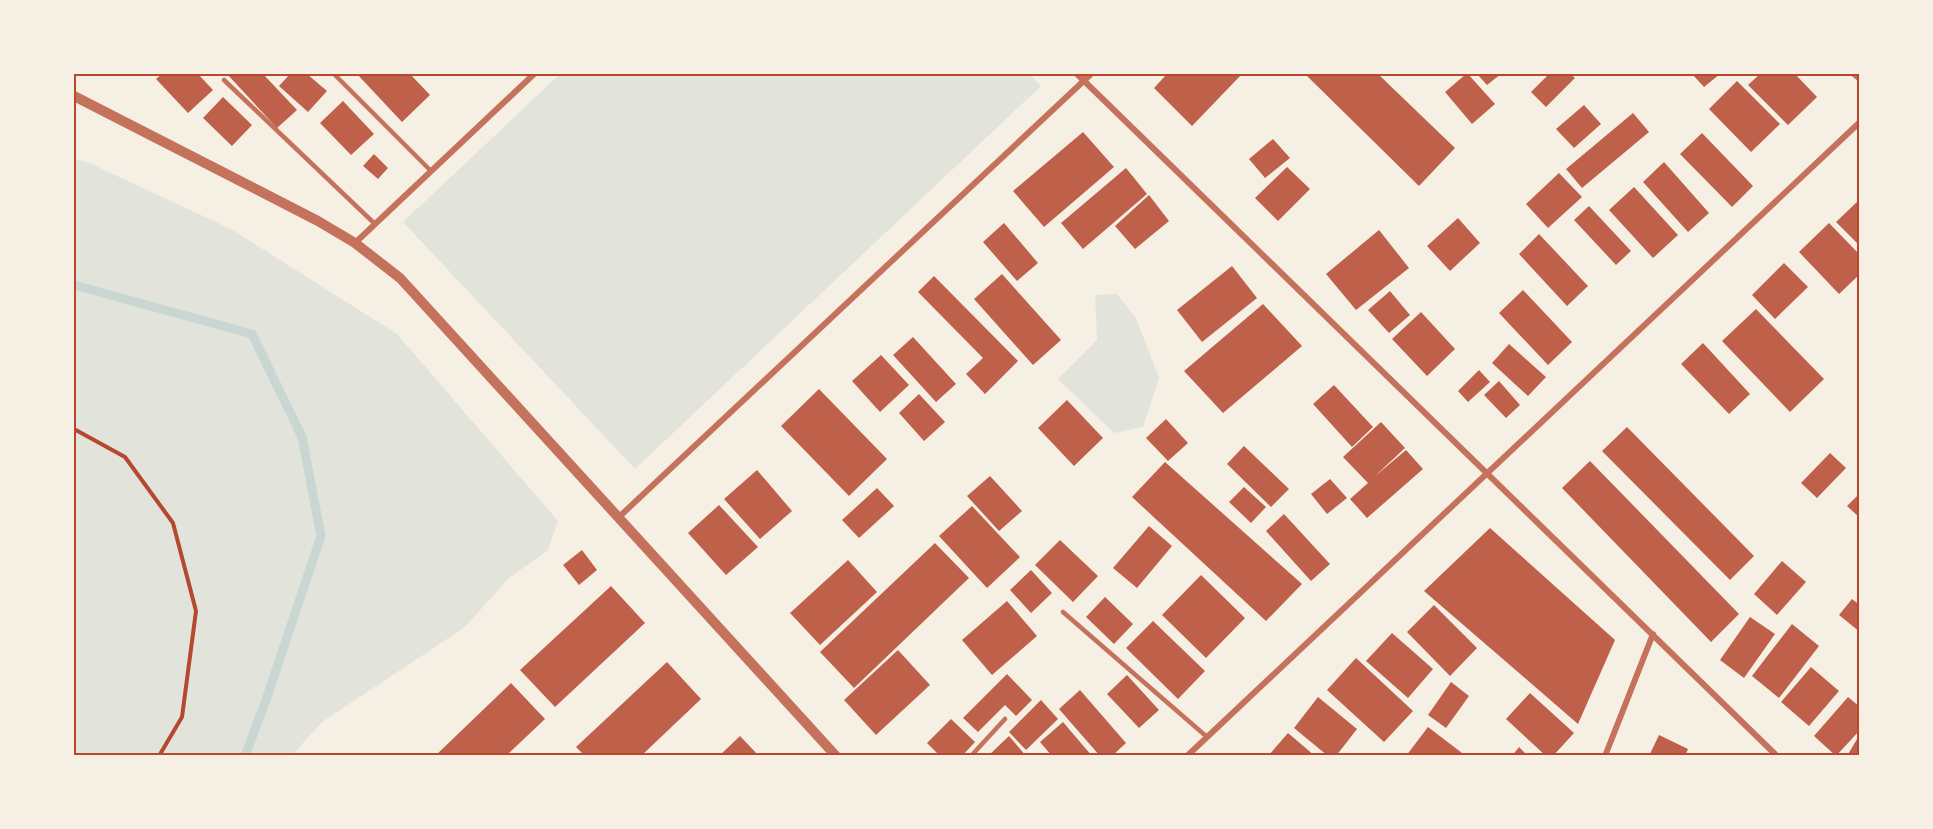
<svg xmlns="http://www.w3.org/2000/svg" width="1933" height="829" font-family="Barlow,sans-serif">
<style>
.green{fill:#e2e4dc}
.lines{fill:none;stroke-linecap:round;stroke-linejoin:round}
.stream{stroke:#c9d6d2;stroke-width:9}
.building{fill:#bf614a}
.path{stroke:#b5482f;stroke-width:4}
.service{stroke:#c5725c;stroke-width:4.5}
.minor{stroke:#c5725c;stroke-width:6}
.tertiary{stroke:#c5725c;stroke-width:10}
.neatline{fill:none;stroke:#b5482f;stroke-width:2}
</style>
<rect width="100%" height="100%" fill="#f6efe4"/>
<path class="green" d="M560,74H1029L1041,86L635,469L403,222Z
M74,159L87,162L231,229L397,334L558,521L548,550L509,578L465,627L322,722L292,755L74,756Z
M1117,294L1136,318L1159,378L1143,427L1114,433L1058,379L1097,340L1095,295Z"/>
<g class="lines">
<path class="stream" d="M74,285L252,334L302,437L321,536L267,697L245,756"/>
</g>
<path class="building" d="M162,74H198L213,90L188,113L156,79Z
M227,74H263L297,110L277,128Z
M290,74H307L327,91L308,112L279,86Z
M357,74H410L430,95L402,122Z
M1167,74H1242L1192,126L1154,88Z
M1305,74H1378L1455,148L1419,186Z
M1466,74H1468L1495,104L1472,124L1445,92Z
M1477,74H1501L1487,85Z
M1549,74H1570L1575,78L1546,107L1531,92Z
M1692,74H1720L1704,87Z
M1760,74H1795L1817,97L1788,125L1748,85Z
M1737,81L1780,124L1751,152L1709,109Z
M223,97L252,125L232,146L203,118Z
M343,101L374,134L351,155L320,123Z
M1584,105L1601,124L1574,148L1556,129Z
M1633,113L1649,132L1582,188L1566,169Z
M1083,132L1114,167L1044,227L1013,191Z
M1702,133L1753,186L1732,207L1680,154Z
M1273,139L1290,158L1265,178L1249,159Z
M374,154L388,168L378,179L363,166Z
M1664,162L1709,213L1688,232L1643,182Z
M1287,167L1310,189L1278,221L1255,198Z
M1126,168L1147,194L1083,249L1061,223Z
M1559,173L1582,197L1548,228L1526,204Z
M1634,187L1678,235L1653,258L1609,210Z
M1149,195L1169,221L1135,249L1115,226Z
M1858,201L1860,202V246L1836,222Z
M1589,206L1631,251L1616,265L1574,220Z
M1458,218L1480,243L1450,271L1427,246Z
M1004,223L1038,263L1017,281L983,242Z
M1829,223L1860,255V274L1839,294L1799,252Z
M1379,230L1409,268L1356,310L1326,274Z
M1539,234L1588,286L1567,306L1519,254Z
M1784,263L1808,287L1775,319L1752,295Z
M1232,266L1257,298L1202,342L1177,310Z
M1002,274L1061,340L1033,365L974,299Z
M934,276L1018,361L985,394L966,374L983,358L918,292Z
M1523,290L1572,342L1548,365L1499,313Z
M1390,291L1410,315L1389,333L1368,310Z
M1263,304L1302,346L1223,413L1184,371Z
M1756,309L1824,379L1790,412L1722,341Z
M1421,312L1455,349L1427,376L1392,339Z
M913,337L956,384L936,402L893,355Z
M1703,343L1750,394L1729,414L1681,364Z
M1509,344L1546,377L1528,396L1492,363Z
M881,355L909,385L880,412L852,381Z
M1479,370L1490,382L1468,402L1458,391Z
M1499,381L1520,405L1506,418L1484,395Z
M1334,385L1373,427L1352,447L1313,404Z
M819,389L887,459L849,496L781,426Z
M919,394L945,422L924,441L899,413Z
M1067,400L1103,438L1074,466L1038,428Z
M1166,419L1188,443L1168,461L1146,438Z
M1381,422L1405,448L1374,477L1406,450L1423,469L1367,518L1350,499L1368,483L1343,457Z
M1627,427L1754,556L1730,580L1602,451Z
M1244,446L1289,489L1271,507L1227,464Z
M1830,453L1846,468L1817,498L1801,483Z
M1590,461L1739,614L1711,642L1562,488Z
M1165,462L1302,584L1266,621L1132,497Z
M757,470L792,511L760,539L724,499Z
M990,476L1022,511L999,531L967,496Z
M1330,479L1347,498L1327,514L1311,494Z
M1244,487L1266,507L1251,523L1229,502Z
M877,488L894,506L859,538L842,520Z
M1860,493V518L1847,506Z
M719,505L758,547L726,575L688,533Z
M972,506L1020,557L987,588L939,536Z
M1284,514L1330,564L1311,581L1266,531Z
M1149,526L1172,546L1137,588L1113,568Z
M1490,528L1615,640L1578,724L1424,591Z
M1060,540L1098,576L1073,602L1035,565Z
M935,543L969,578L854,688L820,652Z
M582,550L597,570L579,585L563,565Z
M848,560L877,592L820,645L790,613Z
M1782,561L1806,582L1777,615L1754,594Z
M1031,570L1052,593L1031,613L1010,590Z
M1201,575L1245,618L1206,658L1162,615Z
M611,586L645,623L555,707L520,670Z
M1105,597L1133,624L1114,644L1086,617Z
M1852,599L1860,605V632L1839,615Z
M1007,601L1037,636L992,675L962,640Z
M1434,605L1477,648L1450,676L1407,632Z
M1750,617L1775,634L1744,678L1720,660Z
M1153,621L1205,671L1178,699L1126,648Z
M1792,624L1819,646L1779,698L1752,676Z
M1392,633L1433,669L1408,698L1366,661Z
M898,650L930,685L876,735L844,700Z
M1356,658L1413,711L1384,742L1327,690Z
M667,662L701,699L641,756H585L576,747Z
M1811,667L1839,691L1809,726L1781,702Z
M1007,674L1032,700L1016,716L1005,705L978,732L963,718Z
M1127,675L1159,710L1139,728L1107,694Z
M1451,682L1469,696L1446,728L1428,715Z
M511,683L545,719L506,756H435Z
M1080,690L1126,743L1112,756H1100L1059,709Z
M1530,693L1574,733L1553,756H1546L1506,719Z
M1318,697L1357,729L1336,756H1328L1294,728Z
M1848,697L1860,707V730L1836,756L1814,736Z
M1041,700L1058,719L1026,750L1009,732Z
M951,719L975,742L962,756H940L927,743Z
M1063,722L1092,756H1052L1040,742Z
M1428,727L1462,753L1461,756H1406Z
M1288,733L1315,756H1268Z
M1860,734V756H1847Z
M1659,735L1688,749L1685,756H1649Z
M740,736L759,756H719Z
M1009,736L1026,756H988Z
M1519,747L1528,756H1512Z"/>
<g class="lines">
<path class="path" d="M74,429L125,457L173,523L196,611L182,717L159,756"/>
<path class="service" d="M334,74L431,171
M224,80L375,224
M1063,612L1207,737
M971,756L1005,719"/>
<path class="minor" d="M1077,74L1777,756
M1854,74L1860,79
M355,243L534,74
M619,517L1091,74
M1187,756L1860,122
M1605,756L1653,634"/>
<path class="tertiary" d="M74,96L318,221L355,243L400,278L836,756"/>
</g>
<rect width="1933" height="829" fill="none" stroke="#f6efe4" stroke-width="150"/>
<rect x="75" y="75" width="1783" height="679" class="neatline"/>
</svg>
